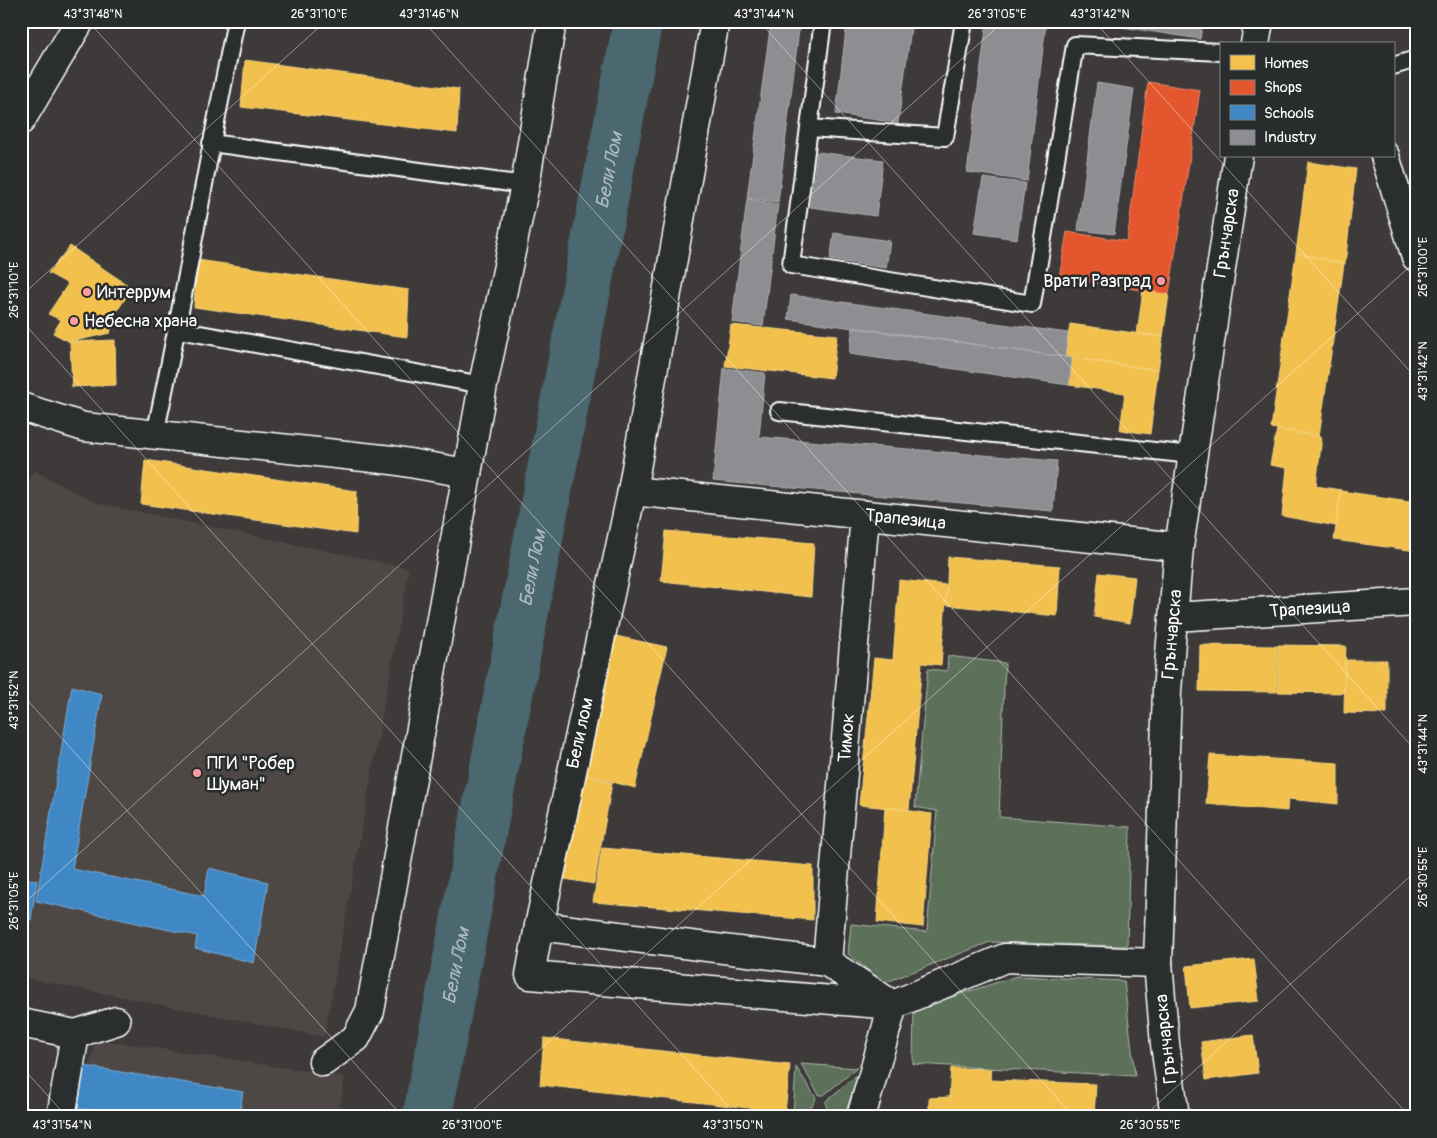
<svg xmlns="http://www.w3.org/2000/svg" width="1437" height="1138" font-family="Pangolin,sans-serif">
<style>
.built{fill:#4e4745}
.green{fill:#5b705a;stroke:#adb8ac}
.homes{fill:#f2c14e;stroke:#f6d483}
.shops{fill:#e4572e;stroke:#ec896d}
.schools{fill:#3f88c5;stroke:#79acd6}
.industry{fill:#8d8d92;stroke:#afafb3}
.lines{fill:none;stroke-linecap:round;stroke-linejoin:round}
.river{stroke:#4b686f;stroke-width:49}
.service-casing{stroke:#fff;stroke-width:20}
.minor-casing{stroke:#fff;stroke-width:31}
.tertiary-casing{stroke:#fff;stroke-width:31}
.service{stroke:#2a2d2e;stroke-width:16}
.minor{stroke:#2a2d2e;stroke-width:28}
.tertiary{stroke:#2a2d2e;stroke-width:28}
.ticks{fill:none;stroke:#fff;stroke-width:1;stroke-opacity:0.45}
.poi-dot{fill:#ff9aa2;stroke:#2a2d2e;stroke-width:2}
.labels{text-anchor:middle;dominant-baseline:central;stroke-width:5;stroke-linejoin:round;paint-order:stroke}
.street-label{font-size:18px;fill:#fff;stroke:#2a2d2e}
.poi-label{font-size:18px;fill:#fff;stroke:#2a2d2e;text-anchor:start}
.water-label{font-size:19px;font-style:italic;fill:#aebbbe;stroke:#2a2d2e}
.neatline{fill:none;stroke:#fff;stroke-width:2}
.ticks-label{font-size:12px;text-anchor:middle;fill:#fff}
</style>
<rect width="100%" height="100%" fill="#3d3a39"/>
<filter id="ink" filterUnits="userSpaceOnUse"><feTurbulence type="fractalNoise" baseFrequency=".02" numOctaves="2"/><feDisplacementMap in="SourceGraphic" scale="10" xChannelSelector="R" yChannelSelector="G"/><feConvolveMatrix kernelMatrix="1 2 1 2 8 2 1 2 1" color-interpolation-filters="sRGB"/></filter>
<g filter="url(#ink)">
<path class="built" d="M35,471L96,503L409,568L324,1037L21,977V490Z
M96,1039L345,1077L338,1117H77Z"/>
<path class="green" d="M948,656L1005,663L999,817L1130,827L1127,946L990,942L884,983L848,954L851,924L927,932L937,811L915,807L928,669L947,671Z
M1017,976L1124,981L1135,1076L913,1064L914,1009Z
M801,1064L857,1068L824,1095H819Z
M796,1067L816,1098C813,1107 803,1117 793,1117Z
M859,1073L844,1117H833L826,1106V1101Z"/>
<path class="homes" d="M245,60L459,89L457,133L241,107Z
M1308,162L1356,169L1345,264L1296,253Z
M70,246L132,288L117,311L110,333L70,342L53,333L61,320L48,314L68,284L48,273Z
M1296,253L1344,264L1319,436L1271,428Z
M197,260L409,290L407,337L194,307Z
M1143,290L1169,294L1163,337L1137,334Z
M1070,324L1163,337L1158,370L1065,357Z
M731,325L837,335L832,378L725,366Z
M115,340L116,385L72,387L70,342Z
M1072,358L1158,370L1150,434L1120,430L1125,393L1069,385Z
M1277,429L1322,437L1316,486L1341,490L1336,526L1282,516L1287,468L1270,465Z
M145,460L357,491L356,534L141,504Z
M1341,491L1416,502V551L1334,540Z
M666,531L814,543L811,597L661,581Z
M948,557L1060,566L1057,616L946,605Z
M1099,573L1135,577L1130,623L1094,617Z
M899,580L947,585L941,665L922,663L909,810L859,805L874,658L893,660Z
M611,635L667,647L635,788L583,774Z
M1200,645L1277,646V692L1199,691Z
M1278,645L1346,646L1344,693L1278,692Z
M1345,660H1387V714L1344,713Z
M1210,755L1338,763V804L1288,799L1287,811L1206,804Z
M574,772L612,783L594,884L553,877Z
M885,807L932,814L923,927L877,922Z
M602,848L813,866V920L593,902Z
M1254,959L1259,1001L1190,1008L1186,966Z
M1253,1035L1258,1073L1206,1080L1201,1042Z
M544,1038L790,1065L785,1112L540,1085Z
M951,1068L991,1069L990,1080L1096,1084L1094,1117H929V1098L949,1097Z"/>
<path class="shops" d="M1148,82L1200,90L1169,294L1059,278L1067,232L1127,241Z"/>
<path class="schools" d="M72,686L102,694L72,869L204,896L209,868L268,882L254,963L195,948L197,936L36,901Z
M21,878L37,880L31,920L21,918Z
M84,1066L243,1092L239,1117H124V1115L78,1108Z"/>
<path class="industry" d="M771,21H800L778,202L747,198Z
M847,21H912L898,123L836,114Z
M987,21H1034L1046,23L1027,181L967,172Z
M1083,21H1203L1200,39Z
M1097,83L1134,89L1114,234L1078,230Z
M817,152L883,160L876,216L810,207Z
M983,178L1025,183L1017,239L974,233Z
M747,199L778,204L763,326L732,322Z
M834,233L890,241L886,268L830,260Z
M791,295L1068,333L1065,357L788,319Z
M853,327L1072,358L1069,385L849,354Z
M724,368L765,373L759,437L1057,461L1053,511L713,481Z"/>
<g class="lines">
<path class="river" id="s1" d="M427,1117L638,21"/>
<g class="service-casing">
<path id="service" d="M823,21L791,265L1032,304L1075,45L1221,52
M1393,66L1416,59
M809,128L945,137L964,21
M211,143L525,185
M178,330L483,385
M779,411L1192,455
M155,434C185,297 207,159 236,21"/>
</g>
<g class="minor-casing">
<g id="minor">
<path d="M715,21L632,491L539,926L530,975L893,1005"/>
<path d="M1255,44L1259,21"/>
<path d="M1385,156L1416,257"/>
<path d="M21,407L84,427L392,460L467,473"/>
<path id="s2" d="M632,491L1179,547"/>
<path id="s3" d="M1174,617L1416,602"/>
<path d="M539,926L827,962L891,1004"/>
<path id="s4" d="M827,962L865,515"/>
<path d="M21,1023L75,1034L116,1021"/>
<path d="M323,1062L356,1038L370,1011L483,385L525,185L552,21"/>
<path d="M61,1117L75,1034"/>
<path d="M861,1117L893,1005L1005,958L1158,963"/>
<path id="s5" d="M1175,1117L1165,1044L1158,963L1167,690L1179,547L1238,156"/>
</g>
</g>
<g class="tertiary-casing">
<path id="tertiary" d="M21,120L80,21"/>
</g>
<use href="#service" class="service"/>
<use href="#minor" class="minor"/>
<use href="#tertiary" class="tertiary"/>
</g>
</g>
<path class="ticks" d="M88,21L1074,1117M423,21L1410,1117M759,21L1416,751M1094,21L1416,378M21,296L326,21M21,320L738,1117M21,693L403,1117M21,906L1004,21M21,1066L67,1117M465,1117L1416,261M1143,1117L1416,871"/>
<g class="poi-dot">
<circle cx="1161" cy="281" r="5"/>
<circle cx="87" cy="292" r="5"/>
<circle cx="74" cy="321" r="5"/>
<circle cx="197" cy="773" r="5"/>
</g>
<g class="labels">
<g class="street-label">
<text stroke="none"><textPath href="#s5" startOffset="889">Грънчарска</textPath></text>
<text stroke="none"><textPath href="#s2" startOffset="275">Трапезица</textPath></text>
<text stroke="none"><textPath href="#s3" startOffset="136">Трапезица</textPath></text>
<text stroke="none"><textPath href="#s5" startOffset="484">Грънчарска</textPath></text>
<text transform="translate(580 733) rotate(-78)">Бели лом</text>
<text stroke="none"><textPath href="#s4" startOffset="225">Тимок</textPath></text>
<text transform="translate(1166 1039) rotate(-96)">Грънчарска</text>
</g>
<g class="poi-label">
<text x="1151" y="281" text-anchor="end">Врати Разград</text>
<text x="97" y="292">Интеррум</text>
<text x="84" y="321">Небесна храна</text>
<text x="207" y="763">ПГИ "Робер<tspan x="207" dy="21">Шуман"</tspan></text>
</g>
<g class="water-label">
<text stroke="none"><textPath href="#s1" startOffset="964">Бели Лом</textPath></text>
<text stroke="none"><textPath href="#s1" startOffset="559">Бели Лом</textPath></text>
<text stroke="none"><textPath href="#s1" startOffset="154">Бели Лом</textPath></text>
</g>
</g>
<rect width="1437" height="1138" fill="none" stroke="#2a2d2e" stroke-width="55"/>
<rect x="1220" y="42" width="175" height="115" fill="#2a2d2e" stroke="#7f8182"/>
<rect x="1230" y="55" width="25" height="15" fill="#f2c14e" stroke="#7f8182"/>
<text x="1264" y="68" font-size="15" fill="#ffffff">Homes</text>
<rect x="1230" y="80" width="25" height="15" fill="#e4572e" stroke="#7f8182"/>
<text x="1264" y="92" font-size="15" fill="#ffffff">Shops</text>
<rect x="1230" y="105" width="25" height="15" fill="#3f88c5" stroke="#7f8182"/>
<text x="1264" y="118" font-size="15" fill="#ffffff">Schools</text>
<rect x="1230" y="130" width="25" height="15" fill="#8d8d92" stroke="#7f8182"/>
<text x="1264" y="142" font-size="15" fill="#ffffff">Industry</text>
<rect x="28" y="28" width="1382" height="1082" class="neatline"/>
<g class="ticks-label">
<text x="93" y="18">43°31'48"N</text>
<text x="319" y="18">26°31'10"E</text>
<text x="429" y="18">43°31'46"N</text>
<text x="764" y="18">43°31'44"N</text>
<text x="997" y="18">26°31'05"E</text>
<text x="1100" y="18">43°31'42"N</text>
<text transform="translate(1423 267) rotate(-90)" y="4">26°31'00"E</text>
<text transform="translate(14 290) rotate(-90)" y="4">26°31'10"E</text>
<text transform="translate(1423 371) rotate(-90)" y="4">43°31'42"N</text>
<text transform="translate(14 700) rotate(-90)" y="4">43°31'52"N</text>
<text transform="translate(1423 744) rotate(-90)" y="4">43°31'44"N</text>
<text transform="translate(1423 877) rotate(-90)" y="4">26°30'55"E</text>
<text transform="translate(14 901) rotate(-90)" y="4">26°31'05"E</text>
<text x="62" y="1129">43°31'54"N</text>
<text x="472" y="1129">26°31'00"E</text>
<text x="733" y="1129">43°31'50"N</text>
<text x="1150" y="1129">26°30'55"E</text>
</g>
</svg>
